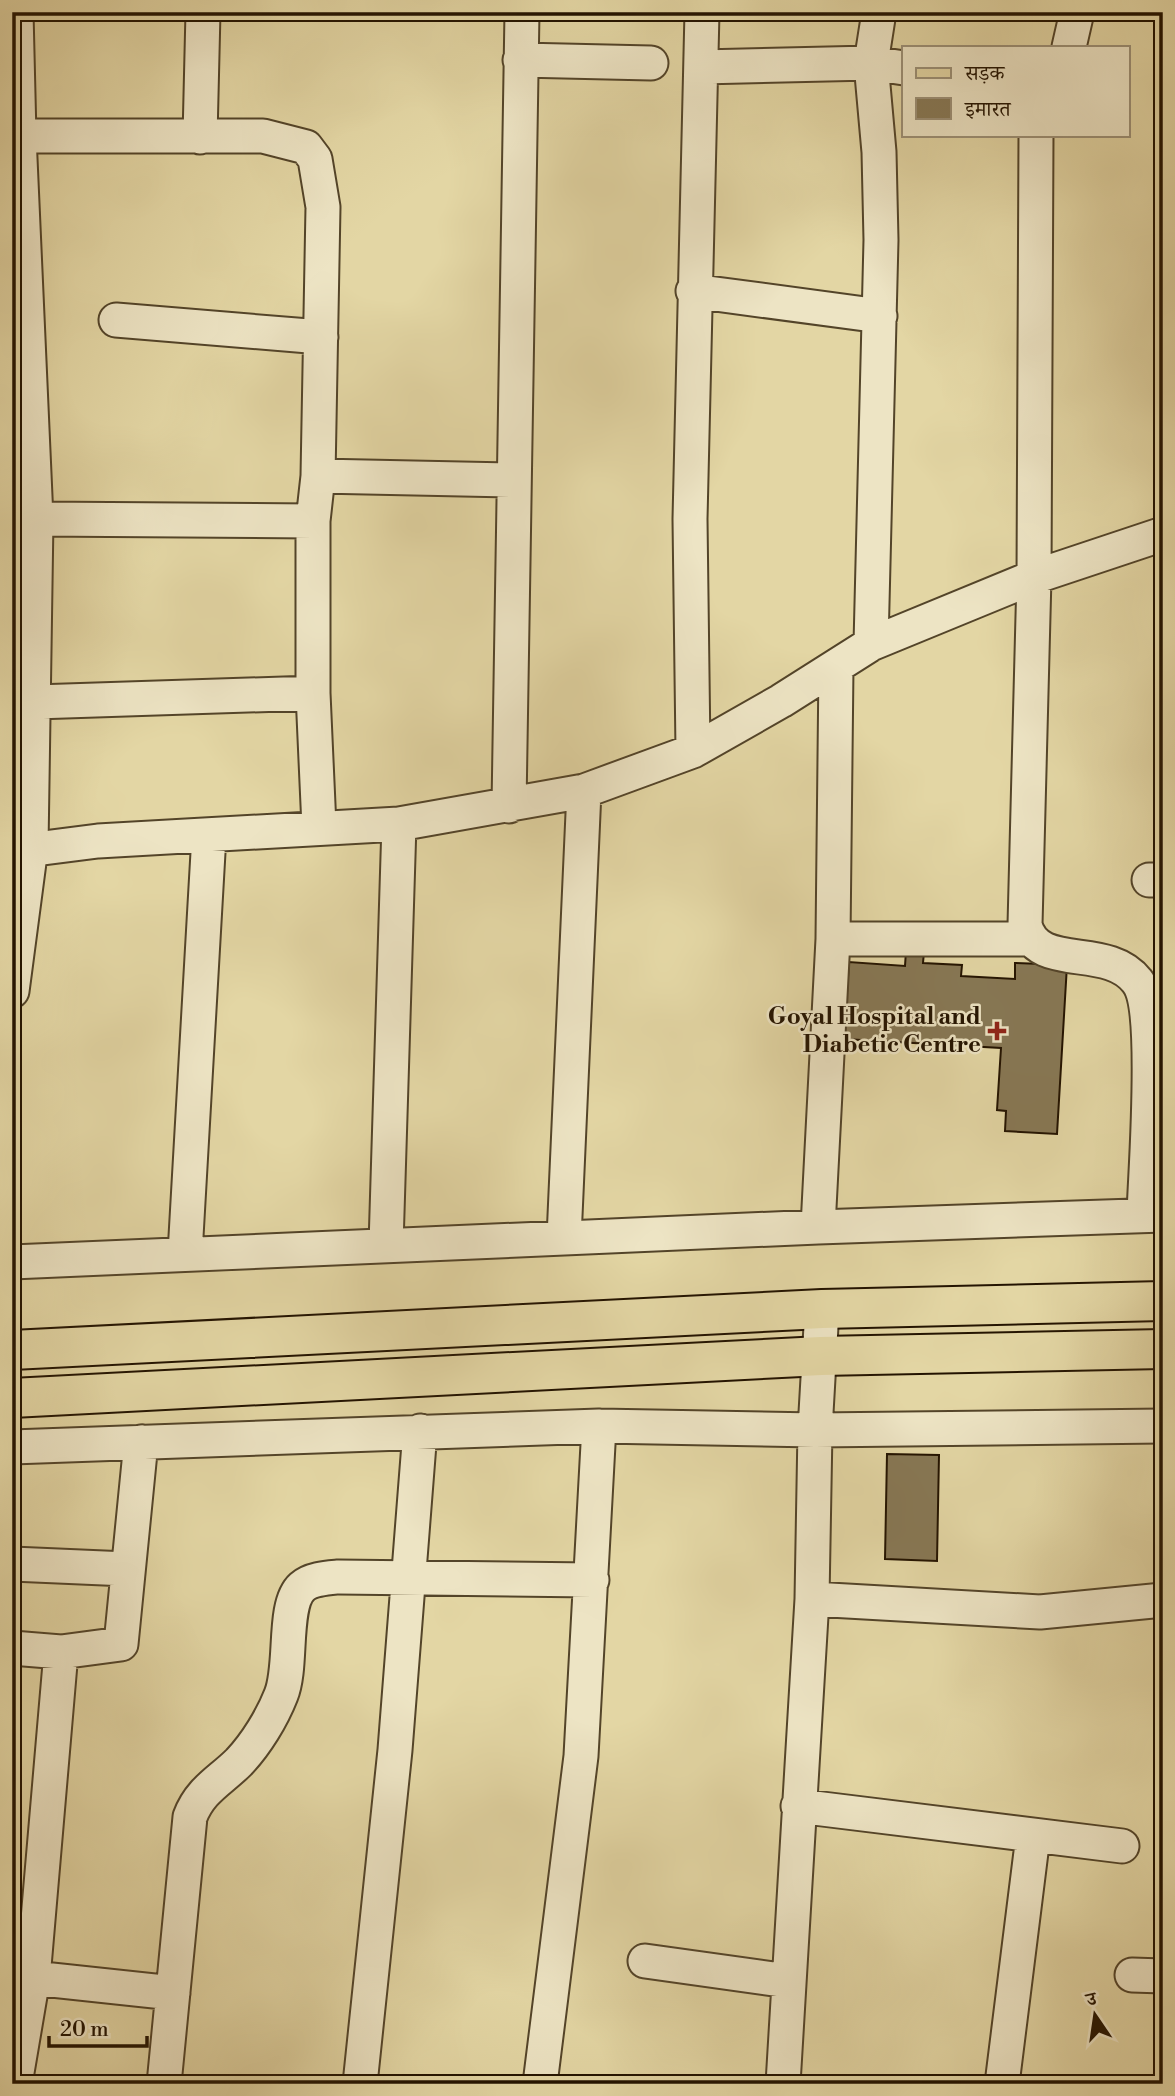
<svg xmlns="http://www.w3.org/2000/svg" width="1175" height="2096" font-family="'Libre Bodoni','Noto Serif Devanagari',serif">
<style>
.building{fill:#877855;stroke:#231300;stroke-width:2}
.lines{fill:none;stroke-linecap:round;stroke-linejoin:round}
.minor-casing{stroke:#534429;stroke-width:37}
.major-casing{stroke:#231300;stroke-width:42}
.minor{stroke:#ede4c4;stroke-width:33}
.major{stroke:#e3d6a4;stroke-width:38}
.poi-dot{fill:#8f2418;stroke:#ede4c4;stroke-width:2.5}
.labels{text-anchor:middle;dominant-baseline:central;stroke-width:5;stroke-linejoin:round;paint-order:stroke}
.poi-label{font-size:24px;font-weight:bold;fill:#231300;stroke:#ede4c4;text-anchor:end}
</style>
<rect width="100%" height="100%" fill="#e3d6a4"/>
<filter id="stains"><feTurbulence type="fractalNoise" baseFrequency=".00286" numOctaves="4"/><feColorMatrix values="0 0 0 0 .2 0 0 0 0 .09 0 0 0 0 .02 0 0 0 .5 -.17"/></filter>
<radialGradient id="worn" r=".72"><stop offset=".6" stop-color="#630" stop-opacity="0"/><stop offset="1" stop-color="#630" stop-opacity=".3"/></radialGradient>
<path class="building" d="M906,951L924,952L923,963L962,965L961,976L1015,979V963L1067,965L1057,1134L1005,1131L1006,1111L997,1110L1001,1048L844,1039L849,962L905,966Z
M887,1454L939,1455L937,1561L885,1559Z"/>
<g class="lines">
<g class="minor-casing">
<path id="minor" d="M1069,47L1077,12
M520,60L651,63
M701,67L871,63L904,68
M1036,135L1034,577L1025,925C1037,973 1107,942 1137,981C1159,1008 1145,1173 1144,1215
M12,136H263L306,147L315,159L323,207L318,476L313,521V693L319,827
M200,137L203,12
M693,291L880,316
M116,320L321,337
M318,476L513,480
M36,519L313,521
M871,644L881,240L879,152L871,63L879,12
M35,702L313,693
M693,751L690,519L702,12
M509,806L522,12
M12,852L98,841L399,824L584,791L693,751L781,701L871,644L1034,577L1163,534
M1149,880H1163
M833,939H1029
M12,991L31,847L36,519L19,136L16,12
M818,1227L833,939L836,667
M564,1238L584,791
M386,1245L399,824
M185,1254L209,835
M12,1262L818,1227L1163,1215
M12,1447L599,1426L815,1430L1163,1426
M12,1564L127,1569
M812,1599L1040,1612L1163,1600
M12,1648L61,1652L121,1644L141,1442
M798,1806L1122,1846
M645,1961L788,1981
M1132,1975L1163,1976
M33,1978L173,1993
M15,2084L33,1978L61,1652
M164,2084L190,1817C200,1790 220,1781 239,1762C256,1744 272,1718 281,1695C293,1666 282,1605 302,1587C311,1579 327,1578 338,1577L592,1580
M360,2084L395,1750L420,1431
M540,2084L581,1756L599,1426
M783,2084L812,1599L815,1430L822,1309
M1002,2084L1033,1836"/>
</g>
<g class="major-casing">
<path id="major" d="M12,1350L822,1309L1163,1301
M12,1398L821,1356L1163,1349"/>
</g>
<use href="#minor" class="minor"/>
<use href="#major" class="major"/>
</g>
<path class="poi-dot" d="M993.5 1020.5h7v7h7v7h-7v7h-7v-7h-7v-7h7z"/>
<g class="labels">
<g class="poi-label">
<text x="981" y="1017">Goyal Hospital and<tspan x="981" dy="28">Diabetic Centre</tspan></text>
</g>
</g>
<rect width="1175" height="2096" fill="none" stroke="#e3d6a4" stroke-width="42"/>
<rect x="14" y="14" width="1147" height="2068" fill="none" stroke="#231300" stroke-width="3.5"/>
<rect x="21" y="21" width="1133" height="2054" fill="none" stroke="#231300" stroke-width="2"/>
<rect x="902" y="46" width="228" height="91" fill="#ede4c4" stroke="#9c9076" stroke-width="2"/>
<rect x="916" y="68" width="35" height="10" fill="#e3d6a4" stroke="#9c9076" stroke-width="2"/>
<text x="965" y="80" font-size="21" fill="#231300">सड़क</text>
<rect x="916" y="98" width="35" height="21" fill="#877855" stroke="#9c9076" stroke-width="2"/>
<text x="965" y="116" font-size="21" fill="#231300">इमारत</text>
<g transform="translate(1095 2015) rotate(347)" stroke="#ede4c4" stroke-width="5" paint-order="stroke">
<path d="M0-5L12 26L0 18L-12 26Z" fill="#231300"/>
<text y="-10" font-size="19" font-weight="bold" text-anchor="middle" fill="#231300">उ</text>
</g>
<path d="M49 2036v10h98v-10" fill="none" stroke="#231300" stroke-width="3.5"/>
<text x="60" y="2036" font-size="21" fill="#231300" stroke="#ede4c4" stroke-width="5" paint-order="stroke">20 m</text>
<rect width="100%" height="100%" filter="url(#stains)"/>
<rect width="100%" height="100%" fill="url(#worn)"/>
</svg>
